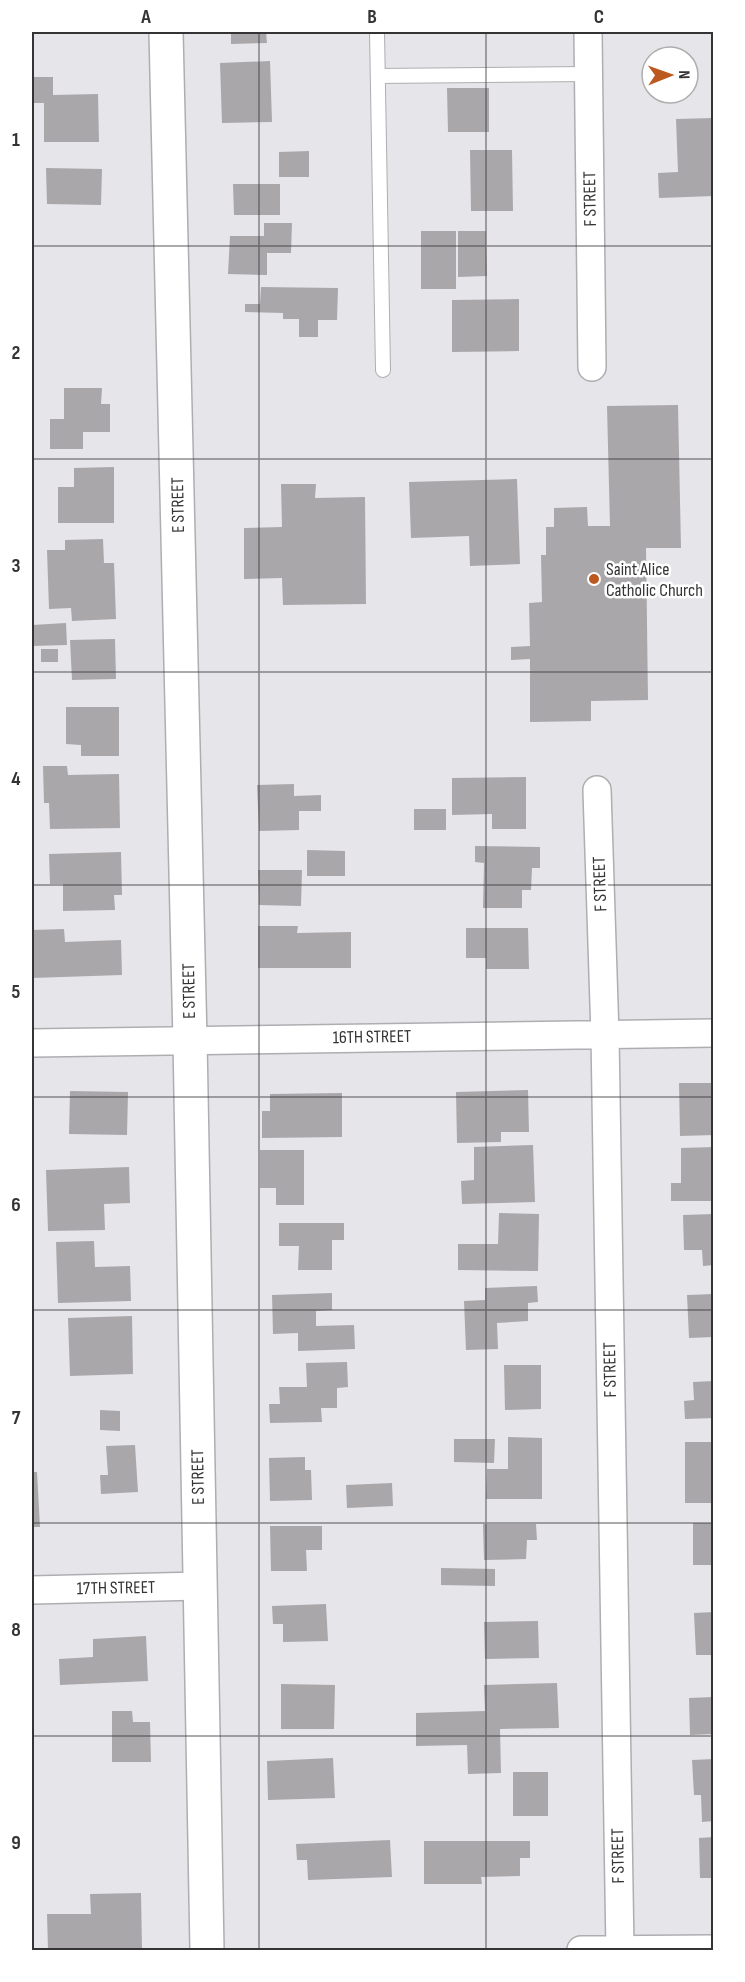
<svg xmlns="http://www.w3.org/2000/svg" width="745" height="1982" font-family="'Sofia Sans Condensed',sans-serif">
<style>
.building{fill:#aaa7aa}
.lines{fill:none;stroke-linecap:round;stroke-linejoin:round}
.service-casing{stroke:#afadb1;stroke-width:16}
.minor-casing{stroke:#afadb1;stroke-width:30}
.tertiary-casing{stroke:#afadb1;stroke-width:36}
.service{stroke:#fff;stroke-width:14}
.minor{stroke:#fff;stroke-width:27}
.tertiary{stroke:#fff;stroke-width:33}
.grid{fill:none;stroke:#343435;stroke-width:1.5;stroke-opacity:0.55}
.poi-dot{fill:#bc5921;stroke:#fff;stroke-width:2}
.labels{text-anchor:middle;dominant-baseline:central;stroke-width:5;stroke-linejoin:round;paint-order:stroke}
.street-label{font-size:18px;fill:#343435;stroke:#fff}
.poi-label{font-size:18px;fill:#343435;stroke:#fff;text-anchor:start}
.neatline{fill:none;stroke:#343435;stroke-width:2}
.grid-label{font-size:20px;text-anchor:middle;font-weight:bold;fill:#343435}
</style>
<rect width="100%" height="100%" fill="#e6e5e9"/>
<path class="building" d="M231,32H266L267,43L231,44Z
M270,61L272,122L222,123L220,63Z
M32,77H53V95L98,94L99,142H44V103H32Z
M447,88H489V132H448Z
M714,118V196L659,198L658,173L678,172L676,119Z
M470,150H512L513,211H471Z
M309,151V177H279V152Z
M46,168L102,169L101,205L47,204Z
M233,184H280V215H234Z
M264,223H292L291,253H267V275L228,274L230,236H264Z
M421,231H456V289H421Z
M458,231H486L487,276L458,277Z
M261,287L338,288L337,320H318V337H299V319H283V313L245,312V304H260Z
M519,299V351L452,352V300Z
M64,388H102L101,404H110V432H83V449H50V419H64Z
M678,405L681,548H646L648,700L591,701V721L530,722V659L511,660V647L530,646L529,603L542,602L541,555H546V527H554V508L587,507L588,526H610L607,406Z
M114,467V523H58V487H74V468Z
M517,479L520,564L470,566L469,536L411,538L409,482Z
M281,484H316L315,498L365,497L366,604L283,605L282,578L244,579V528L282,527Z
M103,539L104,563H114L116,619L72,621L71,608L49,609L47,550H65V540Z
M66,623L67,645L32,646V625Z
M115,639L116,679L72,680L70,640Z
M41,649H58V662H41Z
M66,707H119V756H81V745L66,744Z
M43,766H67L68,775L119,774L120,828L50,829L49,803H44Z
M526,777V829H492V814L452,815V778Z
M294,784V796L321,795V811H299V830L259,831L257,785Z
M414,809H446V830H414Z
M475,846L540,847V868H532L531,890H522V908H483L484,863L475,862Z
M307,850L345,851V876H307Z
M121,852L122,895H114L115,910L63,911V884H50L49,854Z
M258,870H302L301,906L259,905Z
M258,926H298L297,933L351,932V968H258Z
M466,928H528L529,969H486V958H466Z
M64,929L65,942L121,940L122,975L32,978V930Z
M679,1083H714V1135L680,1136Z
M528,1090L529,1132H501V1142L457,1143L456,1092Z
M70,1091L128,1092L127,1135L69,1134Z
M342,1093V1137L262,1138V1111H270V1094Z
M533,1145L535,1202L462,1204L461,1181L474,1180V1147Z
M714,1147V1201H671V1183H681V1148Z
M260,1150H304V1205H276V1188H260Z
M129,1167L130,1203L104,1204L105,1230L48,1231L46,1170Z
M499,1213L539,1214L538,1271L458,1270V1244H498Z
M714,1214V1265L703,1266L702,1250H684L683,1215Z
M279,1223H344V1240H332V1270H298L299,1246H279Z
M94,1241L95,1267L130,1266L131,1301L58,1303L56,1242Z
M537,1286L538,1302L528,1303V1321L497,1323L498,1349L466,1350L464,1301L485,1300V1288Z
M332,1293V1310L316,1311V1326L354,1325L355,1349L298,1351V1333L273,1334L272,1295Z
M714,1294V1337L689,1338L687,1295Z
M132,1316L133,1374L70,1376L68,1318Z
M347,1362L348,1387L337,1388V1408H321L322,1422L270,1423L269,1404H280L279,1387H307L306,1363Z
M504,1365H541V1409L505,1410Z
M714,1381V1418L685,1419L684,1401L694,1400L693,1382Z
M100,1410L120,1411V1431L100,1430Z
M508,1437L542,1438V1499H486L487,1469H508Z
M454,1439H495L494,1463L454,1462Z
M685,1442H714V1503H685Z
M135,1445L138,1492L101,1494L100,1475H108L106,1446Z
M305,1457V1470H311L312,1500L270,1501L269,1458Z
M32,1472H37L40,1527H32Z
M392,1483L393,1506L347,1508L346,1485Z
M693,1523H714V1565H693Z
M483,1524H536L537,1540H527L526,1559L484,1560Z
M270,1526H322V1550H306L307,1571H271Z
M441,1568L495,1569V1586L441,1585Z
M326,1604L328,1641L283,1642V1624H273L272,1606Z
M714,1612V1655H696L694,1613Z
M538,1621L539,1658L485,1659L484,1622Z
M146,1636L148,1681L60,1685L59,1659L93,1657V1639Z
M557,1683L559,1728L500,1729L501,1773L468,1774L467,1745L416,1746V1713L485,1711L484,1685Z
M281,1684L335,1685L334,1729H281Z
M714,1697V1734L690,1735L689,1698Z
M112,1711H132L133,1722H150L151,1762H112Z
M333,1758L335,1798L268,1800L267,1761Z
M714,1759V1821L702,1822L701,1795H694L692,1760Z
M513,1772H548V1816H513Z
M714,1837V1878H700L699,1838Z
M390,1840L392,1877L308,1880L307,1860H297L296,1844Z
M424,1841H530V1858H520V1876L481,1877L482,1884H424Z
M141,1893L142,1950H48L47,1914H91L90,1894Z"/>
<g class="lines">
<g class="service-casing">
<path id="service" d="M377,32L383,370
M378,76L588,74"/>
</g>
<g class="minor-casing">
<path id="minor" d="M588,32L592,367
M597,790L605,1035L620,1950
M32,1043L714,1033
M32,1590L200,1586
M581,1950L714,1949"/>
</g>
<g class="tertiary-casing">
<path id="tertiary" d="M166,32L190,1040L207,1950"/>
</g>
<use href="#service" class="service"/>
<use href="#minor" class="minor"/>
<use href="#tertiary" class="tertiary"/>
</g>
<path class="grid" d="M259,32V1950M486,32V1950M32,246H714M32,459H714M32,672H714M32,885H714M32,1097H714M32,1310H714M32,1523H714M32,1736H714"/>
<circle class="poi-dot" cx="594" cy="579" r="6"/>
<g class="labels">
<g class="street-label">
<text transform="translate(590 199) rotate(-91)">F STREET</text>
<text transform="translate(178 505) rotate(-91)">E STREET</text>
<text transform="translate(600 884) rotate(-92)">F STREET</text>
<text transform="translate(189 991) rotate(-91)">E STREET</text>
<text transform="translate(372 1037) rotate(-1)">16TH STREET</text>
<text transform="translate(610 1370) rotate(-91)">F STREET</text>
<text transform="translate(198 1477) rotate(-91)">E STREET</text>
<text transform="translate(116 1588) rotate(-1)">17TH STREET</text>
<text transform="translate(618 1856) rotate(-91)">F STREET</text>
</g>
<g class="poi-label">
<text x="606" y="569">Saint Alice<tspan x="606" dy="21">Catholic Church</tspan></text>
</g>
</g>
<rect width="745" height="1982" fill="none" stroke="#ffffff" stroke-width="66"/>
<g transform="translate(670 75) rotate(89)"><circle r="28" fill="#ffffff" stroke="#aeaeae" stroke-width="1.5"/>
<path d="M0-4.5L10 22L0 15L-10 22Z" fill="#bc5921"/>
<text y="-9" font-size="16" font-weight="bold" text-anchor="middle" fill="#343435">N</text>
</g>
<rect x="33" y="33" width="679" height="1916" class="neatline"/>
<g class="grid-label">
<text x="146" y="23">A</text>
<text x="372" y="23">B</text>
<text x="599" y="23">C</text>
<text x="16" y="146">1</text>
<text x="16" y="359">2</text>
<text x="16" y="572">3</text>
<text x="16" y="785">4</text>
<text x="16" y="998">5</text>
<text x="16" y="1211">6</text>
<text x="16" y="1424">7</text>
<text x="16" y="1636">8</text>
<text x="16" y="1849">9</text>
</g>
</svg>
